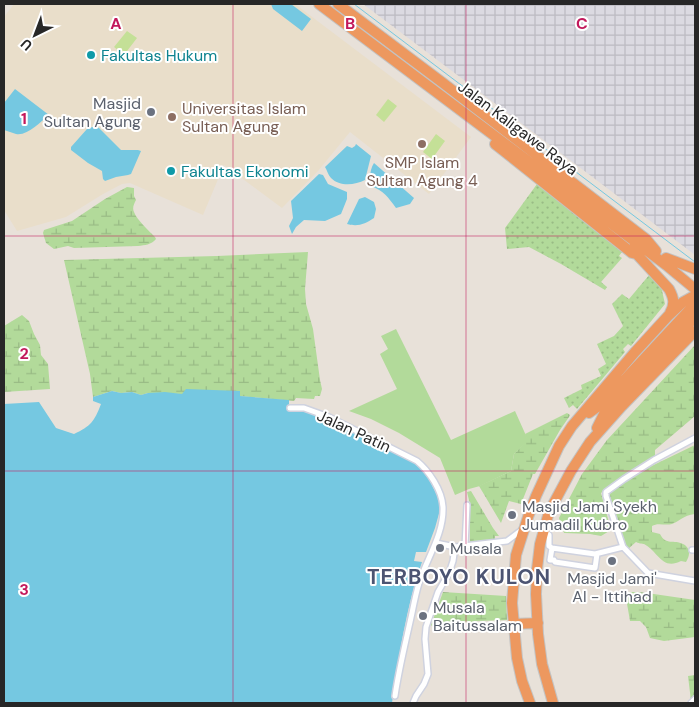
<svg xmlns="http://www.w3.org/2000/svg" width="699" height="707" font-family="'DM Sans',sans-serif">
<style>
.industrial{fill:url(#industrial-grid)}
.education{fill:#e9deca}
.grass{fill:url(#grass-dots)}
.wetland{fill:url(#wetland-marsh)}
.garden{fill:#b2da9a}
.pitch{fill:#c4e097}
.water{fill:#75c8e1}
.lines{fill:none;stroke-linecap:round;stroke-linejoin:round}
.stream{stroke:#75c8e1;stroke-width:1}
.street-casing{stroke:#cfd2df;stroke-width:8}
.highway-casing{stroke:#c3c3c3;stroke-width:12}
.street{stroke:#fff;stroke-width:5}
.highway{stroke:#ed985f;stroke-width:10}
.grid{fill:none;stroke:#c2185b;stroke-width:1;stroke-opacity:0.55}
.culture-dot{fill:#0f9aa8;stroke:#fff;stroke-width:2}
.worship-dot{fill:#6b7280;stroke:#fff;stroke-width:2}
.education-dot{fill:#8d6e63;stroke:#fff;stroke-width:2}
.labels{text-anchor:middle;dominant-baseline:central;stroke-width:4;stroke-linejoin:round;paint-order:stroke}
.culture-label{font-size:16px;fill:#0d838f;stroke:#fff;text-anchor:start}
.worship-label{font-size:16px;fill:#5b616d;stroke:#fff;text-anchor:start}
.education-label{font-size:16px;fill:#785e54;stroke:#fff;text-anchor:start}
.street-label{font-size:16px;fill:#272727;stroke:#fff}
.district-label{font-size:21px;font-weight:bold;letter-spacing:1px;fill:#4c5472;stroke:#fff}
.grid-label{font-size:16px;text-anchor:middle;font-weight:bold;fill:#c2185b;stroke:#fff;stroke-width:4;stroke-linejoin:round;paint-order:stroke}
</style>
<defs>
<pattern id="industrial-grid" width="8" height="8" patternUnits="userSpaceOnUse" patternTransform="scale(1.25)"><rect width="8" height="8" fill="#dbdae1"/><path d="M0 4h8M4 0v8" fill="none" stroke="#bcbbc1"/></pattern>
<pattern id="grass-dots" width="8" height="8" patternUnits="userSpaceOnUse" patternTransform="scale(1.25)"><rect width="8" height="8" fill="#b2da9a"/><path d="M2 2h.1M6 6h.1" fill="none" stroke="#99bb85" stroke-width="1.8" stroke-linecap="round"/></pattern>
<pattern id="wetland-marsh" width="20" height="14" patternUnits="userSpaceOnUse" patternTransform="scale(1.25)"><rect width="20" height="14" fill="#b2da9a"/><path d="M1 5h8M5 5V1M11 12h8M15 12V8" fill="none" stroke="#99bb85"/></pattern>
</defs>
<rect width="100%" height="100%" fill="#e8e1d9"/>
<path class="industrial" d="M363,4H695V255L603,185Z"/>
<path class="education" d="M14,4H295L471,137L429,194L350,132L318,171L282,208L224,165L203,215L130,183L122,184L103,194L66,217L17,231L4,210V17Z"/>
<path class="grass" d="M537,184L622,252L619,256L622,258L601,282L607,287L605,290L561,264L529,247L507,249L505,228Z
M650,274L661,286L665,304L631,346L628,344L623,349L625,352L577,409L573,405L569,408L564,398L582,389L581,385L601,376L598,369L606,364L597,344L614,336L623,326L612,304L622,294L629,299Z"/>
<path class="wetland" d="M127,187L134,188V196L136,200C134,204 132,208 134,212C137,220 149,231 155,237L156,239C151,245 145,245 138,246L74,248L68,246L54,249L46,243L43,233L44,230L72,221L105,199Z
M308,252L305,289L306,304L313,329L320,380L322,389L320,396H315L314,399L296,398L294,401L239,396L240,392L182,394L148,393L141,395L132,392L121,393L112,391L93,397L90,374L64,260L217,256Z
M22,315L29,321L34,334L40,345L41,355L48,364L50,389L4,392V326Z
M695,345V416L655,450V457L611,484L601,493L611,530L601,536L590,534L564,533L559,518L582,474L607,440Z
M567,413L570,415L569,417L560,430L535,474H533L521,504L509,501L501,523L479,486L511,471L514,454L527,440L525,434Z
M695,445V514C682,516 682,520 672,524C665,526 658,522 652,526V532L660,534C666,546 674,539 683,544C691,548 690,556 686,562L681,561C662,571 658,551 644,544C643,544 637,543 636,542L628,549L620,544L606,494L635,474Z
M471,491L493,528L499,536H495V541L470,544V504L467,492Z
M443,592L506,596L507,620L478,621L434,628L431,625Z
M625,592H640L695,600V637L664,641L650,638L646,627L640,621H630Z
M695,675V696L691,701L688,676Z"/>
<path class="garden" d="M396,329L451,440L515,411L528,440L514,454L511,471L480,486L469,489L455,495L440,458L399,433L371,419L349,411L397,389L380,354L388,349L381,336Z"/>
<path class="pitch" d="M127,31L137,38L124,55L114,47Z
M388,99L397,106L384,122L376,115Z
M436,134L445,141L432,159L423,152Z"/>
<path class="water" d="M271,4H291L311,19L302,31L273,9Z
M15,89L49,115C40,122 28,136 16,134C12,133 8,131 4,130V103Z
M95,126L99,128L121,150H138L141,151L131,174L128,175L116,177L105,181L103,179L102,171L88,163L71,150V147L87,129Z
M356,144L371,156L365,180C355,185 340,187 331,178C328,175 327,170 325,167L347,146L352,148L355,146Z
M374,163L414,198L410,204L396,208C388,197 384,191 371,186C369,179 370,169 374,163Z
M319,174L323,175L328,184L347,192V199L341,214L325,221L304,220L296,227L292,234L289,226L293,218L291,201Z
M365,197L374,202L376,209L374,218C365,224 358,227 347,224L359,199Z
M186,389L240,391V396L289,400V409L311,411L348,428L372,443L405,458L418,465L429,479L438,497L440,510L435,528L426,552H416L414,561L422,562C406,607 399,656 392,703H4V404L39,402L56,428L74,434C91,426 94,422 101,404L93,401V397L112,391L121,393L132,392L141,395L148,393L165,392L182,394Z"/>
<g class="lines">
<path class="stream" d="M354,4L695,262"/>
<g class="street-casing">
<path id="street" d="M290,408H304L329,417L417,461C429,471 442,490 443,507C444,534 427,558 419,583C416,593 414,603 412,613C406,641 399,668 395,696
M544,531L549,535V546L552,548L595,554L623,547L648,573L695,581
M436,543L455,547L507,541L523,529
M465,546L467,505
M623,547L606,496V492L624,479L654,460L695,438
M552,548L550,560H554L555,562L595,568L597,554
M692,550H695
M413,703L416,696L424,684L428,674L425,639L426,627L438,592L449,573L453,561L455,547
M691,703L695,699"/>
</g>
<g class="highway-casing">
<path id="highway" d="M319,4L588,206L666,265L695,289
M338,4L443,83L646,239L656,251
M495,144L632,253L636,254
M632,249L669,289C674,298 675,304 670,313
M666,258L695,269
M589,413L604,402L695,304
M597,428L604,414L609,408L695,317
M514,624L538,623
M530,703L522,681L517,658L512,603L516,555L528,517L536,496L559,446L572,426L635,352L668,316L683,302L692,297L695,296
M553,703L542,664L538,634L536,594L537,569L540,544L549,512L571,471L590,442L622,406L695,331"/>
</g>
<use href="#street" class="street"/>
<use href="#highway" class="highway"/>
</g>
<path class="grid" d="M233,4V703M466,4V703M4,236H695M4,471H695"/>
<g class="culture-dot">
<circle cx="91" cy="55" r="5"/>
<circle cx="171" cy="171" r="5"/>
</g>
<g class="worship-dot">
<circle cx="151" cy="112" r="5"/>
<circle cx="512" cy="515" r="5"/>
<circle cx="440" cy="548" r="5"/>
<circle cx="612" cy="561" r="5"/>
<circle cx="423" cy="616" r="5"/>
</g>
<g class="education-dot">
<circle cx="172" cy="117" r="5"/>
<circle cx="422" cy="144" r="5"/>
</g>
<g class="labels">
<g class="culture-label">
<text x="101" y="55">Fakultas Hukum</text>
<text x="181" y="171">Fakultas Ekonomi</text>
</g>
<g class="worship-label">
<text x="141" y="103" text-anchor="end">Masjid<tspan x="141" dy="18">Sultan Agung</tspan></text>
<text x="522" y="506">Masjid Jami Syekh<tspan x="522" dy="18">Jumadil Kubro</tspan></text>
<text x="450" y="548">Musala</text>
<text x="612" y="578" text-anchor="middle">Masjid Jami'<tspan x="612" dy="18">Al - Ittihad</tspan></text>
<text x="433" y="607">Musala<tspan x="433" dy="18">Baitussalam</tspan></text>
</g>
<g class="education-label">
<text x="182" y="108">Universitas Islam<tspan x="182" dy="18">Sultan Agung</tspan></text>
<text x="422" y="162" text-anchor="middle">SMP Islam<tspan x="422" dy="18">Sultan Agung 4</tspan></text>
</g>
<g class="street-label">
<text transform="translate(518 128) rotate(37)">Jalan Kaligawe Raya</text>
<text transform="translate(354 431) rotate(25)">Jalan Patin</text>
</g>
<g class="district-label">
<text x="459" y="577">TERBOYO KULON</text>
</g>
</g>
<g class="grid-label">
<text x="116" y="29">A</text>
<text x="350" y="29">B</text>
<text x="582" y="29">C</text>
<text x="24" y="124">1</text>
<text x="24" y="359">2</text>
<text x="24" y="595">3</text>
</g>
<rect width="699" height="707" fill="none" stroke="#272727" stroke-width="10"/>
<g transform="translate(35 35) rotate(222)" stroke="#ffffff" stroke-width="4" paint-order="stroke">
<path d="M0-4L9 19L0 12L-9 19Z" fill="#272727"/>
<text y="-8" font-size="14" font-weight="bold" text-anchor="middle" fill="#272727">U</text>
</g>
</svg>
